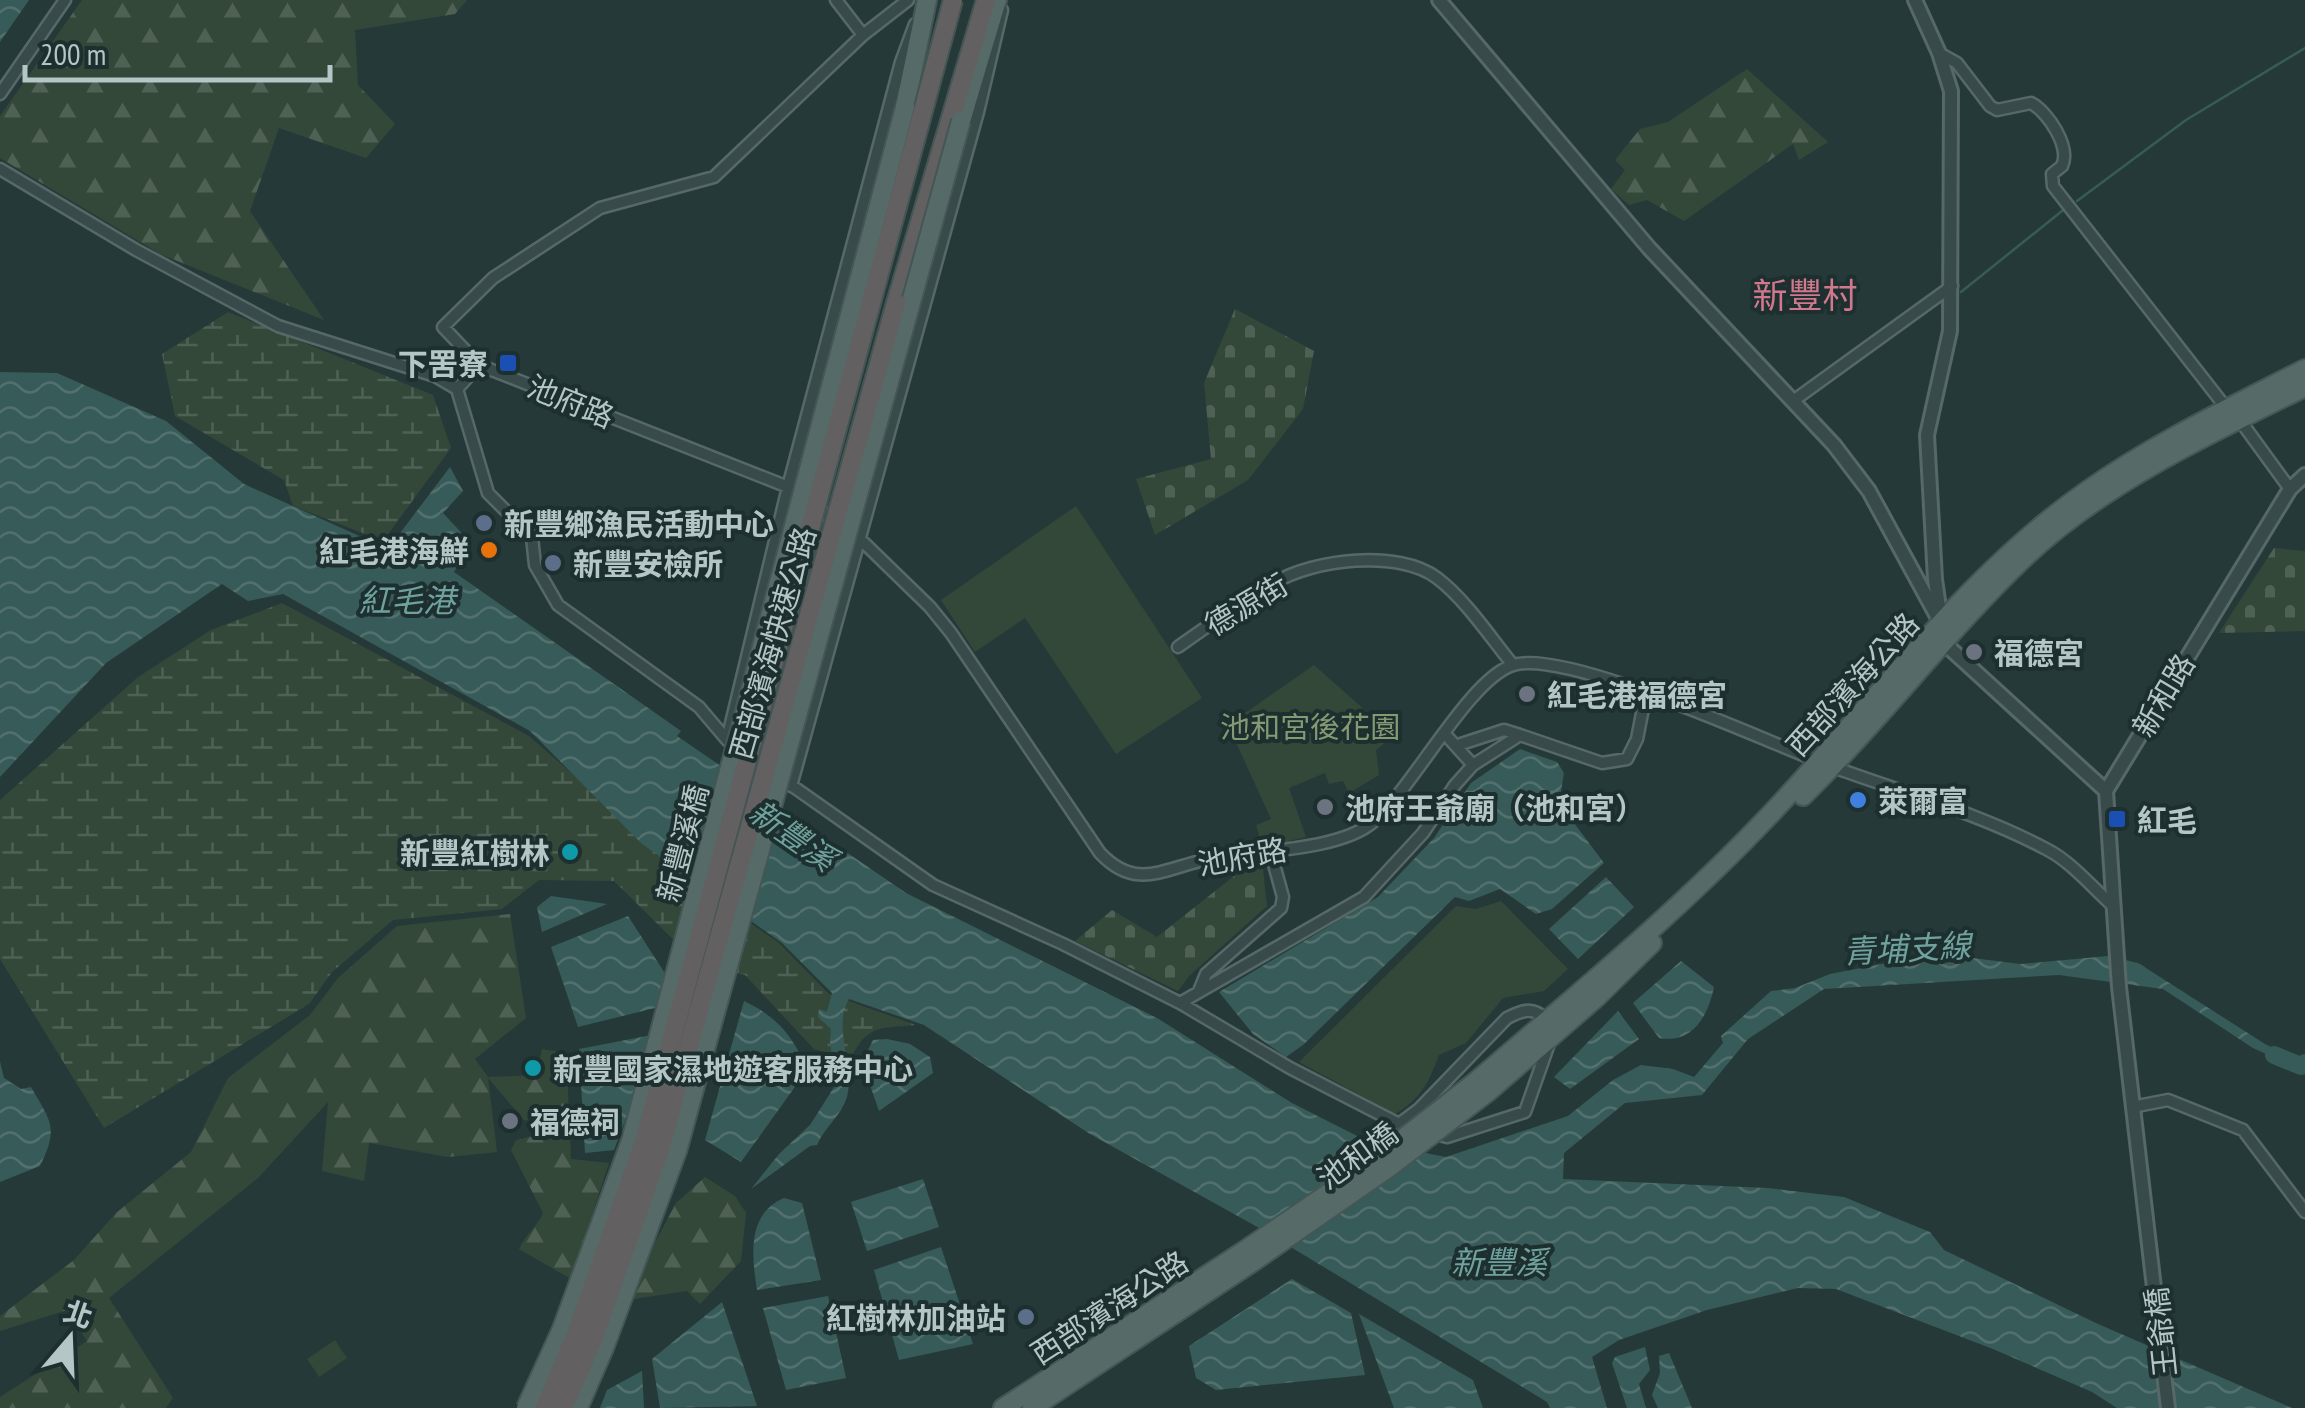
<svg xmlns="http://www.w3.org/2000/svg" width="2305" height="1408" font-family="'PT Sans Narrow','Noto Sans TC',sans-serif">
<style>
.green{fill:#334839}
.forest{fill:url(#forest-firs)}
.wetland{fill:url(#wetland-marsh)}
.cemetery{fill:url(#cemetery-stones)}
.water{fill:url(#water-waves)}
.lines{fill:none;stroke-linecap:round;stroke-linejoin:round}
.stream{stroke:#375b58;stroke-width:2.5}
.river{stroke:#375b58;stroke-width:18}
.minor-casing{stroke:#566867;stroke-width:15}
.tertiary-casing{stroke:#566867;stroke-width:18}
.primary-casing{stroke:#445655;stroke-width:22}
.trunk-casing{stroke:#435554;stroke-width:22}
.minor{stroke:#384a49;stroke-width:10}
.tertiary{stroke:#384a49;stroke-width:12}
.primary{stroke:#566a68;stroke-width:18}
.trunk{stroke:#626060;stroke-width:18}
.primary-bridge-casing{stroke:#445655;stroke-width:22;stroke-linecap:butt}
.trunk-bridge-casing{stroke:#435554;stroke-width:22;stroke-linecap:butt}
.primary-bridge{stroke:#566a68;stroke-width:18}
.trunk-bridge{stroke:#626060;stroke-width:18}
.transit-dot{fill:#1a4fb4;stroke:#1d2f2e;stroke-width:4}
.service-dot{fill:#5c6f8a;stroke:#1d2f2e;stroke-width:4}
.food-dot{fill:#e8710a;stroke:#1d2f2e;stroke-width:4}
.worship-dot{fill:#6b7280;stroke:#1d2f2e;stroke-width:4}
.shop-dot{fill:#3f7fe0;stroke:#1d2f2e;stroke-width:4}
.culture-dot{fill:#0f9aa8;stroke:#1d2f2e;stroke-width:4}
.labels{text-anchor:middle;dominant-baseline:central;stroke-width:8;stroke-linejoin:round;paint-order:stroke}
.poi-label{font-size:30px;font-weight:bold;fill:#b4c6c5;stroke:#1d2f2e;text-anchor:start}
.street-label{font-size:30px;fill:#b4c6c5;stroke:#1d2f2e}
.park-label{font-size:30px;fill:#849a74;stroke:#1d2f2e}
.water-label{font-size:32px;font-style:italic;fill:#70a29d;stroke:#1d2f2e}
.quarter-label{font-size:35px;fill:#d0788e;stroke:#1d2f2e}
</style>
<defs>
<pattern id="forest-firs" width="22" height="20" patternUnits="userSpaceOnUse" patternTransform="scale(2.5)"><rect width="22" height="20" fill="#334839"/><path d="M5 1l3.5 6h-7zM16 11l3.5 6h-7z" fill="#4e6154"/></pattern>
<pattern id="wetland-marsh" width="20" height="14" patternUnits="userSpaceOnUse" patternTransform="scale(2.5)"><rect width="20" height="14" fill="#334839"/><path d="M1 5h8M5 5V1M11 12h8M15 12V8" fill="none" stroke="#4e6154"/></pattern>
<pattern id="cemetery-stones" width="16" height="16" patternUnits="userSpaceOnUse" patternTransform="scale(2.5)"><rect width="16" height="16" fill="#334839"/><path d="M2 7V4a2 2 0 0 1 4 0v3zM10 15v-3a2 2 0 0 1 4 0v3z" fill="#4e6154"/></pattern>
<pattern id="water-waves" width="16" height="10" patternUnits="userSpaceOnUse" patternTransform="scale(2.5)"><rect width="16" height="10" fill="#375b58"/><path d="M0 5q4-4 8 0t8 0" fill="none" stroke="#52716e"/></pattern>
</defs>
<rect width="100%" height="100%" fill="#253a38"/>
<path class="green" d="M1076,506L1202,698L1116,754L1025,618L975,652L941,600Z
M1314,665L1376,720L1390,739L1376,750L1379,775L1349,793L1343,781L1329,784L1325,773L1289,788L1306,837L1262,847L1256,825L1271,819L1228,725Z
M1501,901L1568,969L1544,991L1503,998L1466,1043L1439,1055C1429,1082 1421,1099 1395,1114L1299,1062L1456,906L1476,909Z
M335,1340L347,1358L319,1377L307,1359Z"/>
<path class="forest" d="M82,0H467L455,14L355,30L358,85L395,124L366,158L279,128L250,211L324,320L160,254L0,158V116Z
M1747,69L1828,142L1799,160L1793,144L1684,221L1647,200L1629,205L1611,189L1625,170L1615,160L1640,129L1668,122Z
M510,914L526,1018L475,1059L488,1077L543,1075L540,1058L542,1049L559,1052L567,1072L571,1159L609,1163L571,1279L519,1249C526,1234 537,1227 543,1213L511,1150L516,1140L534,1136L536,1115L525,1121L488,1078L497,1152L448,1157L369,1143L364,1181L322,1171L328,1102L258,1178L109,1298L173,1398L166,1408H0V1397L87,1341L67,1310L0,1331V1316L74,1260L116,1213L191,1152L228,1078L310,1015L338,978L397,926Z
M705,1177L735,1196L746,1213L741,1261L700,1304L687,1291L633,1299L651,1250L676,1203Z"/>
<path class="wetland" d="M228,312L433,395L451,448L383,541L293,506L284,480L175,416L162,354Z
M282,603L529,736L714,898L779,943L829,994L916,1025C883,1028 866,1024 851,1059L814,1049L745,975L695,961L614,881L539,880L502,909L393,920L332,972L309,1004L104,1128L0,959V800L138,677L211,630Z"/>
<path class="cemetery" d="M1235,309L1314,351L1303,409L1248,480L1155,535L1136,479L1211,459L1204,383Z
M2274,548L2305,551V631L2219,633Z
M1262,861L1267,906L1189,976L1178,991L1075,941L1112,910L1157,937L1248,865Z"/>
<path class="water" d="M0,0H29L0,42Z
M0,372L57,373L166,421L244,484L388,549L450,467L463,491L443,513L471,543L454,572L681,731L677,736L906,893L1157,1018L1292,1103L1369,1142L1446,1157L1568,1116L1613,1080L1641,1065L1673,1069L1694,1077L1723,1043L1721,1036L1771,991L1795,988L1830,974L1897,961L1965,957L2020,964L2108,956L2138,963L2265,1044L2297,1060L2293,1066L2253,1048L2163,989L2059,975L1824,989L1748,1039L1702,1095L1625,1103L1564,1153L1563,1179L1767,1188L1844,1197L1930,1232L1944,1250L2098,1324L2292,1408H2117L2092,1392L1993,1349L1836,1289L1798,1288L1707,1310L1619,1340L1592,1357L1607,1408H1550L1547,1402L1261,1229L1090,1134L924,1025L849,999C832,1027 855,1066 847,1097C841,1116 824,1128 817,1145L810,1146L751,1189L779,1154L810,1125L836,1084L830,1043L831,1029L818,1017L819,1009L827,1012L832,993L782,943L641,843L530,731L283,594L248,601L222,584L106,663L0,777Z
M1520,749L1557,762L1564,773L1559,803L1604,863L1552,909L1536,914L1500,889L1469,901L1455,897L1303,1045L1286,1057L1253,1034L1219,992L1378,897L1434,838L1471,783Z
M1606,877L1634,907L1578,959L1549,929Z
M551,896L607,904L542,932L537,907Z
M628,916L677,992L663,1006L578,1027L551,947Z
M1681,961L1714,987C1708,1017 1692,1044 1659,1038L1633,1003Z
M744,1001C774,1015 792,1034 805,1065L797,1084L741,1162L705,1140Z
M1618,1011L1639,1039L1570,1089L1554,1077Z
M657,1034L614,1150L585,1153L579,1049Z
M887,1039L910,1044L930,1057L933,1073L879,1111L862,1062L873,1040Z
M0,1062L4,1078L21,1089L31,1087C51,1122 59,1127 40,1166L0,1182Z
M923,1179L939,1227L867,1251L851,1202Z
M784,1198L802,1203L821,1280L757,1290C752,1257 746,1214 784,1198Z
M941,1247L973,1344L899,1360L874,1270Z
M1292,1279L1351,1313L1365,1375L1216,1390L1196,1378L1189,1346Z
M828,1296L846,1378L786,1390L763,1308Z
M722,1302L757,1406L660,1408L652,1359Z
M1359,1314L1473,1380L1483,1408H1394Z
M1645,1347L1650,1370L1639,1384L1646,1408H1627L1612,1363L1615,1357Z
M1669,1353L1692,1408H1658L1652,1395L1660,1373L1659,1356Z
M642,1371L644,1408H600L607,1390Z"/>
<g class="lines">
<path class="stream" d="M2077,201L2186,120L2305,48
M1961,292L2062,211
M2301,1066L2305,1069"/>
<path class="river" d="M2274,1055L2301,1066L2305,1063"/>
<g class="minor-casing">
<path id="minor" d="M836,0L863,35
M1939,53L1957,63L1990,106L1997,110L2031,103C2048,112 2071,147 2062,166L2052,174L2053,186L2227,409L2239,419L2290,489
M0,94L65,0
M0,169L136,250L278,326L435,376L457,389L488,493L532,537L535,565L558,605L699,707L727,740L933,885L1063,944L1180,1003L1364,897L1423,833L1455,785L1473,765L1520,735L1602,763L1627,759L1637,739L1646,693
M479,365L443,327L493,278L600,208L714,177L863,35L908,0
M457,389L479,365L788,487L860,539L930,607L951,633L1100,853C1135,890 1161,870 1204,860C1250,850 1338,852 1373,822C1413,788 1469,679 1513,665C1568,648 1775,746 1836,768C1907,794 1981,814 2048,850C2071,862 2092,887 2111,904
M1793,401L1952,286
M1178,647C1209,625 1241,602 1274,583C1314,559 1398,549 1437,578C1466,600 1490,637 1513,665
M1444,733L1473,765
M727,740L788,487L901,62L915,24
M1458,745L1504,730L1520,735
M791,786L978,112L1002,10
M1199,991L1206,974L1281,908L1283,897L1270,850
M1180,1003L1290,1068L1399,1124L1415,1129
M2132,1107L2168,1100L2243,1130L2305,1212
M1399,1124L1419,1109L1507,1018C1523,1010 1533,1006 1547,1020
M1432,1133L1447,1137L1525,1112L1550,1041"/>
</g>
<g class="tertiary-casing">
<path id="tertiary" d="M1439,0L1649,248L1834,445L1869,491L1938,618
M1915,0L1939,53L1951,91L1950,331L1927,435L1935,579L1944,643L2106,791
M2168,1408L2119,987L2106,791L2290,489L2305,475"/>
</g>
<g class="primary-casing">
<path id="primary" d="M905,107L927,0
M961,121L997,0
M1803,796C1881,720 1947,631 2026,556C2105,482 2209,434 2305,387
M1474,1083C1582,990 1695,898 1791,792C1885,690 1972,571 2087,491C2155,443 2231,407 2305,369
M1489,1091L1597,997L1652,943
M1003,1408L1244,1251
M1032,1408L1254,1261"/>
</g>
<g class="trunk-casing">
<path id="trunk" d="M896,303L986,0"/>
</g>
<use href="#minor" class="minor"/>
<use href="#tertiary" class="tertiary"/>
<use href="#primary" class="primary"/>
<use href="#trunk" class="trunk"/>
<g class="primary-bridge-casing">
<path id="primary-bridge" d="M1244,1251L1364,1169L1474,1083
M1254,1261L1388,1168L1489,1091
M526,1408L562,1329L631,1141L905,107
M578,1408L604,1348L677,1151L961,121"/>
</g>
<g class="trunk-bridge-casing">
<path id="trunk-bridge" d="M545,1408L576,1334L644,1142L953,0
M563,1408L594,1337L660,1149L896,303"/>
</g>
<use href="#primary-bridge" class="primary-bridge"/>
<use href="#trunk-bridge" class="trunk-bridge"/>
</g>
<g class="transit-dot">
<rect x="498" y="353" width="20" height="20" rx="5"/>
<rect x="2107" y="809" width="20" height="20" rx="5"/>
</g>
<g class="service-dot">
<circle cx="484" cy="523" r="10"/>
<circle cx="553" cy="563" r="10"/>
<circle cx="1026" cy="1317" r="10"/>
</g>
<circle class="food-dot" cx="489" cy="550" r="10"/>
<g class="worship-dot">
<circle cx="1974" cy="652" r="10"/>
<circle cx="1527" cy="694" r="10"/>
<circle cx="1325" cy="807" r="10"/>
<circle cx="510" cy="1121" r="10"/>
</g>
<circle class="shop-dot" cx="1858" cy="800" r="10"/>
<g class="culture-dot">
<circle cx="570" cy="852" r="10"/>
<circle cx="533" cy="1068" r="10"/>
</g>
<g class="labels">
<g class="poi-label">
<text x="488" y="363" text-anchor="end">下罟寮</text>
<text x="504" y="523">新豐鄉漁民活動中心</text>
<text x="469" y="550" text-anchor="end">紅毛港海鮮</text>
<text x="573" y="563">新豐安檢所</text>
<text x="1994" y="652">福德宮</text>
<text x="1547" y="694">紅毛港福德宮</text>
<text x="1878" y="800">萊爾富</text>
<text x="1345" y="807">池府王爺廟（池和宮）</text>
<text x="2137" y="819">紅毛</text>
<text x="550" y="852" text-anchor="end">新豐紅樹林</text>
<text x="553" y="1068">新豐國家濕地遊客服務中心</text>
<text x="530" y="1121">福德祠</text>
<text x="1006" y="1317" text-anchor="end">紅樹林加油站</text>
</g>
<g class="street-label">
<text transform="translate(571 401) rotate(22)">池府路</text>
<text transform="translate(1246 604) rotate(-31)">德源街</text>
<text transform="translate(772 643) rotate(-74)">西部濱海快速公路</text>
<text transform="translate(1852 684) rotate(-48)">西部濱海公路</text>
<text transform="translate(2163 695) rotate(-59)">新和路</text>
<text transform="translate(682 843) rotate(-75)">新豐溪橋</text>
<text transform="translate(1242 856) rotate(-10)">池府路</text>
<text transform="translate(1357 1155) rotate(-36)">池和橋</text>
<text transform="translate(1109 1307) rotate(-33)">西部濱海公路</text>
<text transform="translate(2160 1332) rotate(-96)">王爺橋</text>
</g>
<g class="park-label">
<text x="1310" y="726">池和宮後花園</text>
</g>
<g class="water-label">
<text x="407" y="600">紅毛港</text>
<text transform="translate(793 835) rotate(35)">新豐溪</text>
<text transform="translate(1907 948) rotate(-3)">青埔支線</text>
<text x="1499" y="1262">新豐溪</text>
</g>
<g class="quarter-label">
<text x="1805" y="295">新豐村</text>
</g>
</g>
<g transform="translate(70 1338) rotate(19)" stroke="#1d2f2e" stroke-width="8" paint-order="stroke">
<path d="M0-8L18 38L0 25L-18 38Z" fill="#b4c6c5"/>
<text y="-15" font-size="28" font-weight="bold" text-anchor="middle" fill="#b4c6c5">北</text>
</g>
<path d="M25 65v15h305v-15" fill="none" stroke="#b4c6c5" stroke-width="5"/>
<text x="40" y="65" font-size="30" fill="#b4c6c5" stroke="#1d2f2e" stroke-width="8" paint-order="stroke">200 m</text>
</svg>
